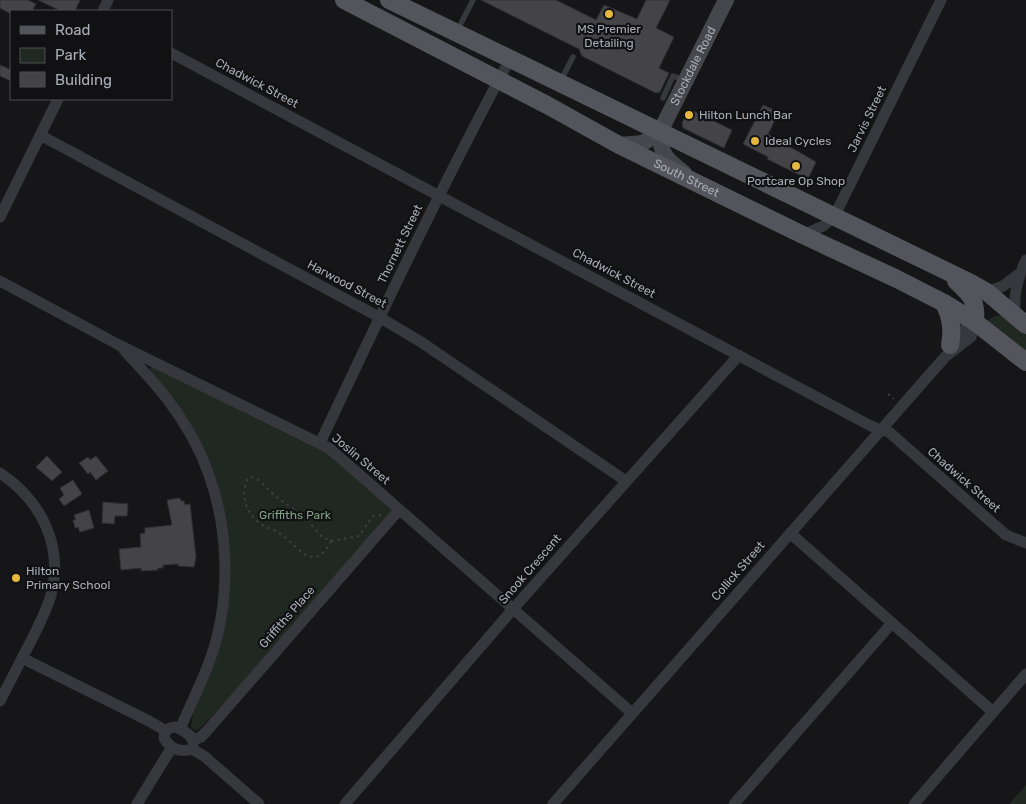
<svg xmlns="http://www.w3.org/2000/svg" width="1026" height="804" font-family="Rubik,sans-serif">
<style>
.green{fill:#202822}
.building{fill:#434348;stroke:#303034}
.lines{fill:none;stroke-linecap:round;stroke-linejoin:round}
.path{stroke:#3d3f44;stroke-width:2;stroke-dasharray:2.5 4;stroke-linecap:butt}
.lane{stroke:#37383d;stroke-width:5.5}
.street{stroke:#37383d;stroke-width:11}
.secondary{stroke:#46474d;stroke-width:16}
.primary{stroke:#54555c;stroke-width:18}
.poi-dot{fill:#e7b83f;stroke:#111113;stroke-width:2}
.labels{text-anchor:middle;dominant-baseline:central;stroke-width:4.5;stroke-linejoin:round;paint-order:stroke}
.poi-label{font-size:12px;fill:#a9adb7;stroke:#111113;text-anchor:start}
.street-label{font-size:12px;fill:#a9adb7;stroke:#111113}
.park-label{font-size:12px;fill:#81a185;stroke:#111113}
</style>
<rect width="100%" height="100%" fill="#161618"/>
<path class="green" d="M1003,315L1026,333V355L985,322L995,316Z
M153,365L335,457L394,510L215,713L199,729L194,730L191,726L193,713L217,652L223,504L214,472L169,394L149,370Z
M1026,785V804H1009Z"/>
<path class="building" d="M0,0H28L36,4L32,11H11V14L0,8Z
M38,0H80L75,11H61Z
M481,0H556L596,20L604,5L637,19L646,0H670L656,28L674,37L659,68L669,73L660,92L656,93L582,56L579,49Z
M0,65L11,70V81L0,76Z
M763,105L779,112L768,134L816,162L808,179L767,159L768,157L743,144Z
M689,109L732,130L724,148L683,128L682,123Z
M47,456L62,472L52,481L36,467Z
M96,456L108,471L96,480L90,472L88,474L79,463L88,457L90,460Z
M73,480L82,494L64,506L59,499L64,495L60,488Z
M180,498L181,501H184L185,505L190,504L196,557L194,567L178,566V564L163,565V568H158V570L141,571V568L121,570L119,549L141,547L140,534L145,533V528L172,525L167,500Z
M103,502L128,504L127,516H115L114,524L102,523Z
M89,510L94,528L80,532L78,527L75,528L73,520H76L74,515Z"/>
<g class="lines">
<path class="path" d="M888,394L894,399
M331,541C313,576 298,545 278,532C274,530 269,528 264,526C247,516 240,498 247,480L251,477L259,480L274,495L290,507L302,514L322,537L331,541L359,536L373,516L382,515"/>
<path class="lane" d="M457,31L473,0
M561,80L573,57
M663,98L673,76L684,80"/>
<path class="street" d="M103,11L108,0
M171,53L869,425L880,430L889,432L1006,535L1026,543
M40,135L379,317L421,342L626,481
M0,217L58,99
M803,235L823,226L834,217L941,0
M0,281L119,345L329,448L632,713
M987,292L1003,286L1019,274
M1016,316C1012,296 1018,277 1026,260
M951,344L966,327L975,322
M124,350C138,366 154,381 167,399C184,421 200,449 209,475C227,525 230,586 217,637C209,669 193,699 180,729
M320,443C381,314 442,185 510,59
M0,473C41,500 64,546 51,595C47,609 40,623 33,637C22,658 11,680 0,701
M790,533L993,712
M22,658L149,721L166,731
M176,727C186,732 197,737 192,749C180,753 170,749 164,738C165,731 168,727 176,727Z
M193,740L201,737L206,732L399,510
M192,749L204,756L259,804
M137,804L172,747
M345,804L513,609L739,355
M553,804L945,357L971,337L975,322
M734,804L892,623
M914,804L1026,674"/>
<g class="secondary">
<path d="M619,145L643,143L660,132"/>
<path id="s1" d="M684,173C667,160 660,155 660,132L726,0"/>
</g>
<g class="primary">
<path id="s2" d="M344,0L547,105L619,145L803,235L897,279L944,303L975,322L1026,362"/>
<path d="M389,0L971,283L987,292L1026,325"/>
<path d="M956,281C971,295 977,300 975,322"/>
<path d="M944,303C951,316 953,330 950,345"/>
</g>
</g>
<g class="poi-dot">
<circle cx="609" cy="14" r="5"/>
<circle cx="689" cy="115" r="5"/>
<circle cx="755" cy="141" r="5"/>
<circle cx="796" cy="166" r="5"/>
<circle cx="16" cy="578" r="5"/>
</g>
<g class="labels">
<g class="poi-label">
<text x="609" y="29" text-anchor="middle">MS Premier<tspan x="609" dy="14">Detailing</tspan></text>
<text x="699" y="115">Hilton Lunch Bar</text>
<text x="765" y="141">Ideal Cycles</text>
<text x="796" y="181" text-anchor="middle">Portcare Op Shop</text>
<text x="26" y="571">Hilton<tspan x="26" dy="14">Primary School</tspan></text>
</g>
<g class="street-label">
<text stroke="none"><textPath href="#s1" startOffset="124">Stockdale Road</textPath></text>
<text transform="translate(257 83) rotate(28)">Chadwick Street</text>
<text transform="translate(867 119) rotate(-64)">Jarvis Street</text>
<text stroke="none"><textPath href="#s2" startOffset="386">South Street</textPath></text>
<text transform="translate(400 244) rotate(-64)">Thornett Street</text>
<text transform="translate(614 273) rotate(28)">Chadwick Street</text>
<text transform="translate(347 284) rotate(28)">Harwood Street</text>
<text transform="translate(361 459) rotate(40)">Joslin Street</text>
<text transform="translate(964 480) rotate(41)">Chadwick Street</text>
<text transform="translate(530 569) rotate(-49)">Snook Crescent</text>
<text transform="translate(738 571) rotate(-49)">Collick Street</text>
<text transform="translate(287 617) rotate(-49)">Griffiths Place</text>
</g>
<g class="park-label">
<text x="295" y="515">Griffiths Park</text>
</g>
</g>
<rect x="10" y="10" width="162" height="90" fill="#111113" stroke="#4e4f55"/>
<rect x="20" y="26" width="25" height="8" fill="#54555c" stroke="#4e4f55"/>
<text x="55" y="35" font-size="15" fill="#a9adb7">Road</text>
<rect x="20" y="48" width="25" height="15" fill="#202822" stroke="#4e4f55"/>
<text x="55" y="60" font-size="15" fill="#a9adb7">Park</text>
<rect x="20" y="72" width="25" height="15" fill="#434348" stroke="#4e4f55"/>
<text x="55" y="85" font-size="15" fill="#a9adb7">Building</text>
</svg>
